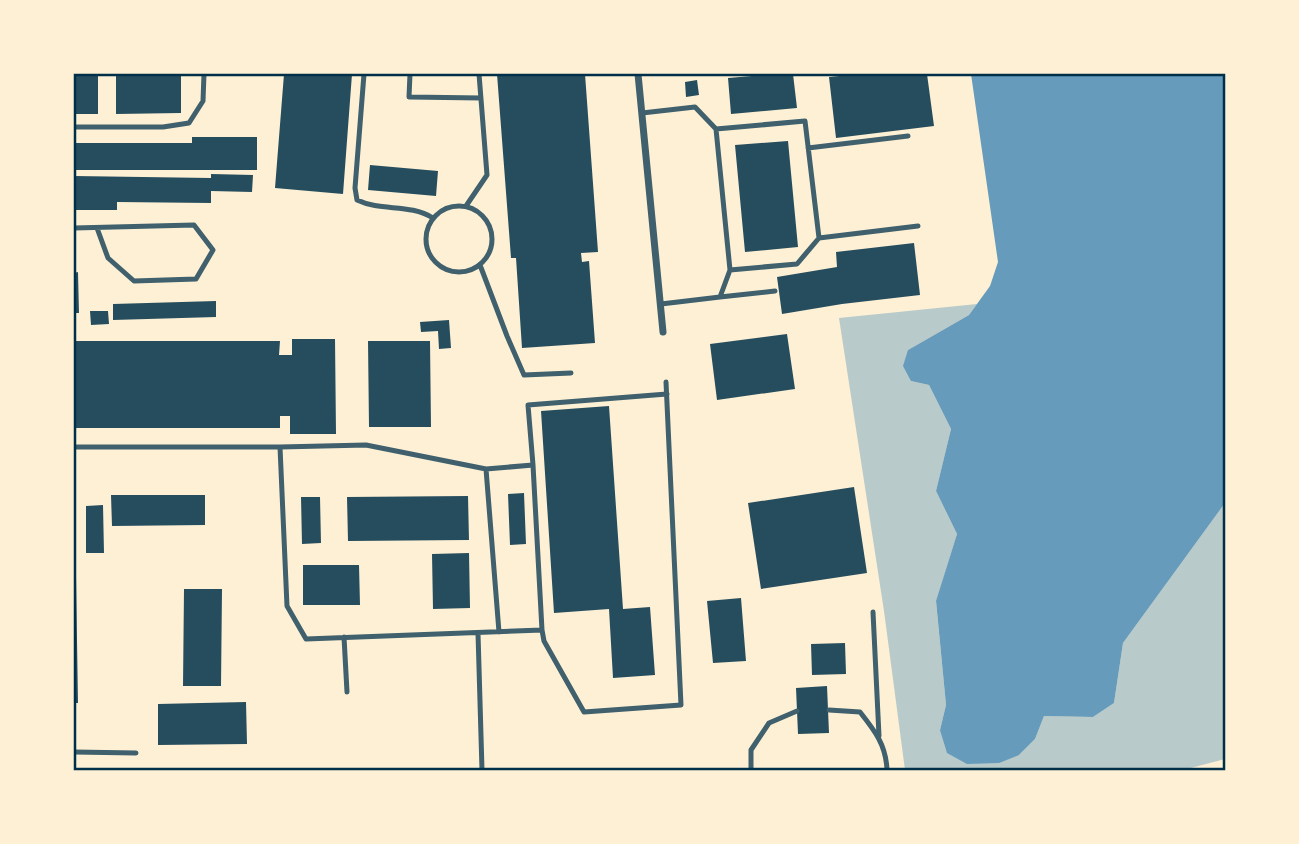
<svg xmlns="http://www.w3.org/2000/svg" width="1299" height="844" font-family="Commissioner,sans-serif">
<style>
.green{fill:#b9caca}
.water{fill:#669bbc}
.building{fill:#264d5e}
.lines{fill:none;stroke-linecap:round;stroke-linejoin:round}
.service{stroke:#3f606c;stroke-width:5}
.minor{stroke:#3f606c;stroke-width:7}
.neatline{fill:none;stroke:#003049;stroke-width:2.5}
</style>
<rect width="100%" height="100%" fill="#fdf0d5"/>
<path class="green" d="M977,304L969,315L908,350L911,381L929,385L951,429L936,491L957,534L936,602L946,705L940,730L1019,755L1035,739L1044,716L1093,717L1114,703L1123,643L1225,503V759L1183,770H905L884,611L839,318Z"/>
<path class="water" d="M971,74H1225V503L1123,643L1114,703L1093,717L1044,716L1035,739L1019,755L999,763L967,764L947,753L940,730L946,705L936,601L957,534L936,491L951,429L929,385L911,381L903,366L908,350L969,315L990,286L998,262Z"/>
<path class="building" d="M74,74H98V114H74Z
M116,74H181V113L116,114Z
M284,74H352L343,194L275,188Z
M497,74H585L598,252L581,253L582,262L589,261L595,343L522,348L516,258H511Z
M776,74H793L797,108L731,114L728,78Z
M860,74H927L934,126L836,138L829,77Z
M697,80L699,95L686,97L685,82Z
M192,137H257V170H74V143H192Z
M788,141L798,247L745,252L735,145Z
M370,165L438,171L436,196L368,190Z
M211,174L253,175L252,192L211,191V203L117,202V210H74V176L211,178Z
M914,243L920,295L842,304L782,314L777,277L837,267L836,252Z
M78,272L79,313H74V273Z
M216,301V317L113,320V304Z
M90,311H108L109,324L91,325Z
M449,320L451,348L439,349L438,331L421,332L420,322Z
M787,334L795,389L717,400L710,344Z
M292,339H335L336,434H290V416H280V428H74V341H280L279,355H292Z
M368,341H430L431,427H369Z
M609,406L623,609L650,607L655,675L613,678L609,609L554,613L541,411Z
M854,487L867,573L761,589L748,503Z
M524,493L526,544L510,545L508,494Z
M111,495H205V525L112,526Z
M468,496L469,540L348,541L347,497Z
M301,497H320L321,543L302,544Z
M103,505L104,553H86V506Z
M469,553L470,608L433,609L432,554Z
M303,565H359L360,605H303Z
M74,577H76L78,703H74Z
M184,589H222L221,686H183Z
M741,598L746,661L713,663L707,601Z
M845,643L846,674L812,675L811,644Z
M827,686L829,733L798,734L796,688Z
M246,702L247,744L158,745V704Z"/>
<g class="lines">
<path class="service" d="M364,74L355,188L357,200C382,212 409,203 433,218
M410,74L409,97L481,98
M642,113L695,107L716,129L805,121L819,238L797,264L730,270L720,297L661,304
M74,127H163L189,123L203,101L204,74
M716,129L730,270
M808,148L908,136
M426 239a33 33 0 1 1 66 0a33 33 0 1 1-66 0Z
M466,206L487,175L479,74
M74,228L194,225L213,250L196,279L134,281L108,258L97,228
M819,238L918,226
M480,265L507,336L524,375L571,373
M720,297L775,291
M74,447H280L366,445L486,469L533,465L542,630L544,641L584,712L681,705L666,382
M280,447L287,606L306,639L542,630
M533,465L528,405L667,394
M486,469L499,632
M873,612L879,736
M478,633L482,770
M344,637L347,692
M829,710L860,712C875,731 886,745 887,770
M74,752L136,753
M751,770V750L769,723L797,711"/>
<path class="minor" d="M638,74L663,332"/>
</g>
<rect width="1299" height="844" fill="none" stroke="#fdf0d5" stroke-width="150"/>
<rect x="75" y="75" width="1149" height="694" class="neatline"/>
</svg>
